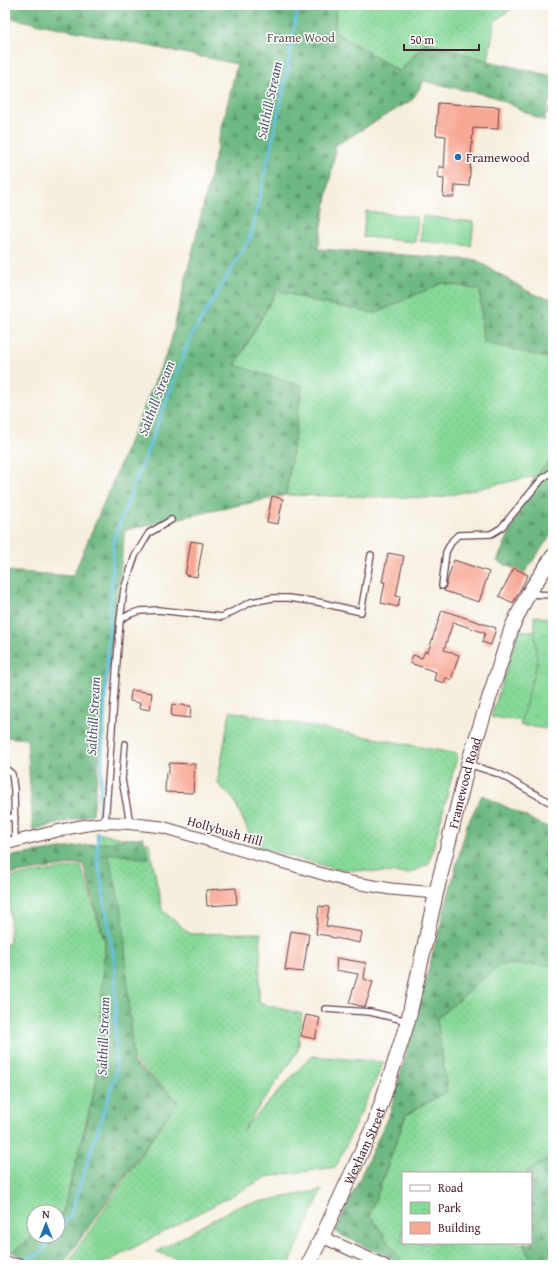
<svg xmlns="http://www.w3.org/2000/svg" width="558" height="1270" font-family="'Gentium Book Plus',serif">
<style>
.grass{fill:url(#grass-dots);stroke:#687c62}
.forest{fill:url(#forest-firs);stroke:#5c6c56}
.park{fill:url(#park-crowns);stroke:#687c62}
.pitch{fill:#87d999;stroke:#687c62}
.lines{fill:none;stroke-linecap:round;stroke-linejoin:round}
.stream{stroke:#66c1e4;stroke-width:3}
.building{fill:#f7a895}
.service-casing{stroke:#643e46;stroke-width:8}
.minor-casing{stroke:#643e46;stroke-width:13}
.tertiary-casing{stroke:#643e46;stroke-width:16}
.service{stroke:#fff;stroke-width:5.5}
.minor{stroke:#fff;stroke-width:11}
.tertiary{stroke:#fff;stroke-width:14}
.poi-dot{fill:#1f6fb2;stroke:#fff;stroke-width:1.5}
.labels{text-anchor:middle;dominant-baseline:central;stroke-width:3;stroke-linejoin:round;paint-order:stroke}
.park-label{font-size:13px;fill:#5c574c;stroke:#fff}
.poi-label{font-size:13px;fill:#4a1f2b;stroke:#fff;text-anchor:start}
.street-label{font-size:13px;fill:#4a1f2b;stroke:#fff}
.water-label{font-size:14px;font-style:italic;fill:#54586c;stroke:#fff}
</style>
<defs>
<pattern id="grass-dots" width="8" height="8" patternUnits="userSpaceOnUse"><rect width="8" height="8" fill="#87d999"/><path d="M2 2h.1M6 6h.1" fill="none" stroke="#76ba84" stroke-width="1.8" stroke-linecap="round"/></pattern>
<pattern id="forest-firs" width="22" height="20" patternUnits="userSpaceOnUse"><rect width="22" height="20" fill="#6db981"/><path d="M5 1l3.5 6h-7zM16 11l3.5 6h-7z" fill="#5c966a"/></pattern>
<pattern id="park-crowns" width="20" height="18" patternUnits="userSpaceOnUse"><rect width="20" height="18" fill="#87d999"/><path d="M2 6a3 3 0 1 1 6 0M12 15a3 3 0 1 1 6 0" fill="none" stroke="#76ba84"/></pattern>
</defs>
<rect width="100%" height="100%" fill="#fff"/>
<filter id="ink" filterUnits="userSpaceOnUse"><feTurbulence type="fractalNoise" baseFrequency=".025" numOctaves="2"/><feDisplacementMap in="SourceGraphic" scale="8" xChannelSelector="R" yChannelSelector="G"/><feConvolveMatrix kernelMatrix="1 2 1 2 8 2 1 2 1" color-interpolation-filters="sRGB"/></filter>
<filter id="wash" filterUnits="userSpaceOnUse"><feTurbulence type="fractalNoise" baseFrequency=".012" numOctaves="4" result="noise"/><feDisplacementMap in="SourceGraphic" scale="16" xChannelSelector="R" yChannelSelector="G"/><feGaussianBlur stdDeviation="0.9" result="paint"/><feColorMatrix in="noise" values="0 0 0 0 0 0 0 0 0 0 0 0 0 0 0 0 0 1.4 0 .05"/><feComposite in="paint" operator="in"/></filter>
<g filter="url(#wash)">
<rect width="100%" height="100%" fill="#f6efde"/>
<path class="grass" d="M336,5H516L495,21L488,61L425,42L400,72L335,32Z
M442,283L480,290L483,342L553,359V457L535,476L437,498L286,495L302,386L235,366L277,290L320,303L375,313Z
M519,630L553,633V725L491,717Z
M230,711L458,754L429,864L409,874L335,869L255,846L234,800L217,783Z
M96,833L149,843L162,910L190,934L261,933L259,1003L302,1014L298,1051L242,1131L311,1056L384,1062L336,1167L267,1177L101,1265H66L178,1101L120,1047L111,917Z
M81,866L105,942L96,1085L63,1212L58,1216V1212H34V1235L13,1252L5,1251V944H10V877Z
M501,964L553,965V1155L525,1173H403V1243H523L533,1265H404L370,1215L406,1115L447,1091L437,1018Z
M322,1190L289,1265H197L156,1252L237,1206Z"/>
<path class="forest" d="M5,5H336L335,32L399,72L425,42L488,61L553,76V90L544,121L495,97L424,81L412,100L336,145L318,249L476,260L533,294L553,299V368L552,359L483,342L480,290L442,283L375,313L320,303L277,290L235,365L302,386L286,495L125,530L93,814L33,831L27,739L5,737V571L73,576L170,345L237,64L5,17Z
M553,457V532L524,573L497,561L535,476Z
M482,795L553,830V965L501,964L437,1018L447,1091L406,1115L370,1215L404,1265L335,1232L391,1110L467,825Z
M143,837L149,859L108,853L123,917L133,1062L178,1101L62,1265H34L13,1252L34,1235L58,1236V1216L63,1212L96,1085L105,942L83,863L5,875V857Z
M553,1155V1265H533L523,1243H531V1173H525Z"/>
<path class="park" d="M534,616L553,619V730L520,725L537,663Z"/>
<path class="pitch" d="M366,211L418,217L415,242L363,237Z
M423,216L474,222L471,246L420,241Z"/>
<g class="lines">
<path class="stream" d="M99,815L114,538L191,337L251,236L286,78L298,5
M58,1231L70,1216L116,1074L115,966L97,854L98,833
M25,1259L39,1255L54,1236"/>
</g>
<g id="blocks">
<path class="building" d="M438,103L499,107L498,129L473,128L469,186L455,185L454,197H443L444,179L438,178L439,166L444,168L446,136L436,135Z
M272,496L283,499L278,524L267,522Z
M191,541L203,543L197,577L185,575Z
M388,553L404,556L396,596L400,597L398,607L381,603L385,582H382Z
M454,560L489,572L479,602L444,591Z
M514,568L528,575L513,603L499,596Z
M442,610L496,628L491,645L482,642L485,633L453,622L444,650L459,655L451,680L445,677V683L434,680L436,672L410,663L413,655L422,658L425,651L428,652Z
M131,690L152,693L150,710L139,708L140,703L130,701Z
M172,704L191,706L190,718L171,716Z
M169,763L195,764L193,793L165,792L166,772L169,773Z
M236,888L237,904L207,906L206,890Z
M319,906L329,907L326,926L362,932L360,943L330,937V936L316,934Z
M291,931L309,934L303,972L285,970Z
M337,958L366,963L364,979L373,982L365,1007L349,1003L358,974L336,970Z
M306,1015L320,1018L315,1039L301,1036Z"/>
</g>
</g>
<g filter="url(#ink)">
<use href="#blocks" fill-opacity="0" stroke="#643e46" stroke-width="1"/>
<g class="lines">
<g class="service-casing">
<path id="service" d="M552,111H553
M442,586L446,552L452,541L458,535L491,534L501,528L542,479L553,471
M529,594L553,595
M120,620L130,614L140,611L158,610L222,617L251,602L273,598H288L318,602L361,612L371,555
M125,744L122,780L130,823
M468,764L499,774L553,804
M5,768L12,774L14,789L15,842
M5,817L15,818
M105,823L120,620L124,589L135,556L149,533L171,520
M325,1009L370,1012L408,1021"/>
</g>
<g class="minor-casing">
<path id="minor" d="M5,844C38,836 70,826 104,823C123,822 143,825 162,827L350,882L391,889L436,893
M322,1237L384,1265
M5,1263L21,1265"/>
</g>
<g class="tertiary-casing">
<g id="tertiary">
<path id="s1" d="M308,1265L322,1237L375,1123L408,1021L436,893L468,764L512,627L528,594L553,556"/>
</g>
</g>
<use href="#service" class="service"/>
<use href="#minor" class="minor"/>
<use href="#tertiary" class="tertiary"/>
</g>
</g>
<circle class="poi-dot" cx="458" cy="157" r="4"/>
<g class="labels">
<g class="park-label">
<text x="301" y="37">Frame Wood</text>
</g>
<g class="poi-label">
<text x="466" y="157">Framewood</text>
</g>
<g class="street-label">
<text stroke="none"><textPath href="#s1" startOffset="509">Framewood Road</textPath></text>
<text transform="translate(225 831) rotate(16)">Hollybush Hill</text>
<text stroke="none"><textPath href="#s1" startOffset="132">Wexham Street</textPath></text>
</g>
<g class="water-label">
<text transform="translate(269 100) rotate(-78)">Salthill Stream</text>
<text transform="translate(156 398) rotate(-69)">Salthill Stream</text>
<text transform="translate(93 716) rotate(-87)">Salthill Stream</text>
<text transform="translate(103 1036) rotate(-88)">Salthill Stream</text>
</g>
</g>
<rect width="558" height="1270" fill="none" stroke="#fff" stroke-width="20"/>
<rect x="402" y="1172" width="130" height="72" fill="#ffffff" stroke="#b7a5aa"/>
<rect x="410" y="1185" width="20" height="6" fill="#ffffff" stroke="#b7a5aa"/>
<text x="438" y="1192" font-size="12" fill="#4a1f2b">Road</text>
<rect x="410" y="1202" width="20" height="12" fill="url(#park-crowns)" stroke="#b7a5aa"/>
<text x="438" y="1212" font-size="12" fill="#4a1f2b">Park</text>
<rect x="410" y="1222" width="20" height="12" fill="#f7a895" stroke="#b7a5aa"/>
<text x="438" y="1232" font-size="12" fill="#4a1f2b">Building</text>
<g transform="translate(46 1224)"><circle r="19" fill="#ffffff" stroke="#b7a5aa"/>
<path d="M0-3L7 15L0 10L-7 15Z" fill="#1f6fb2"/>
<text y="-6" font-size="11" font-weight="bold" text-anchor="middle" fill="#4a1f2b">N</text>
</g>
<path d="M404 44v6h75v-6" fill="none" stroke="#4a1f2b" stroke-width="2"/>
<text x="410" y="44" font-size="12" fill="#4a1f2b" stroke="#ffffff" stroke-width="3" paint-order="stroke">50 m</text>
</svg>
